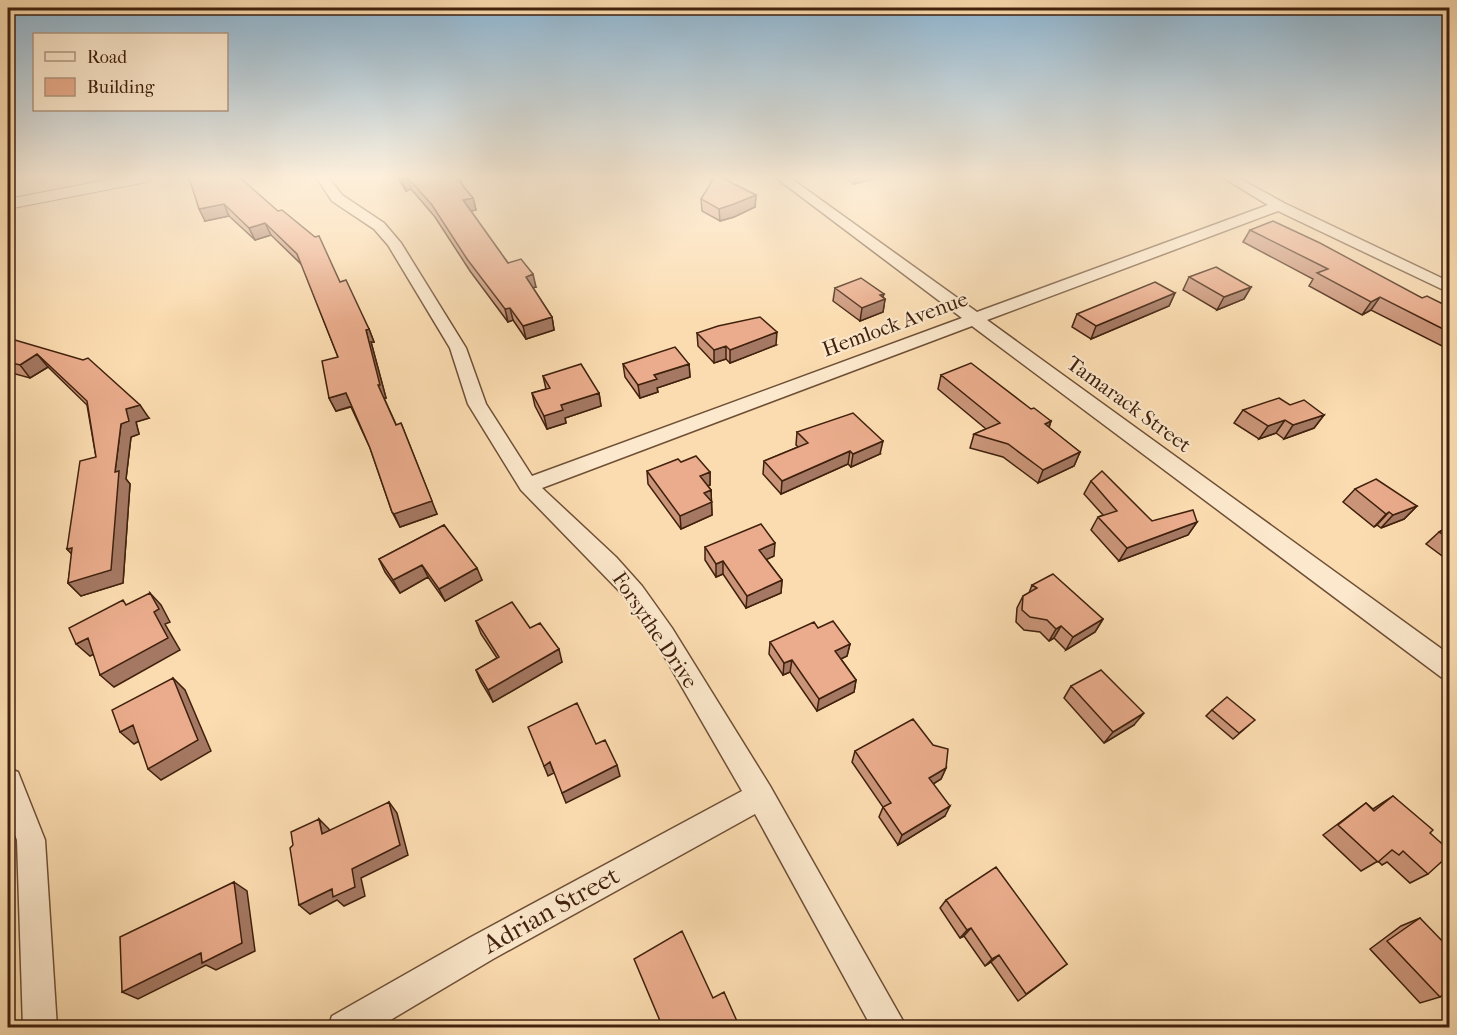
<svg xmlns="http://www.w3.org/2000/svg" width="1457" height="1035" font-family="'IM FELL French Canon',serif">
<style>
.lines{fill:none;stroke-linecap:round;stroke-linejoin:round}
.minor-casing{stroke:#6f5036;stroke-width:3}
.tertiary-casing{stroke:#6f5036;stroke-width:2}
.minor{fill:#fce8cc;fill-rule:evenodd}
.tertiary{fill:#fce8cc;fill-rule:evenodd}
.wall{fill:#c99478;stroke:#40210d;stroke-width:1.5}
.shaded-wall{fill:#a47862;stroke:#40210d;stroke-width:1.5}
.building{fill:#eaac8c;stroke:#40210d;stroke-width:1.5}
.labels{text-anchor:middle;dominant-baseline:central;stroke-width:4.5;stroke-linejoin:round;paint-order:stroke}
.street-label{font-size:21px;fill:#40210d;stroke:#fce8cc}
.near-street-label{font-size:26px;fill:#40210d;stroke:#fce8cc}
</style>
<rect width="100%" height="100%" fill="#fbdcb0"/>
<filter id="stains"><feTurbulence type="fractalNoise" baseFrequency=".00333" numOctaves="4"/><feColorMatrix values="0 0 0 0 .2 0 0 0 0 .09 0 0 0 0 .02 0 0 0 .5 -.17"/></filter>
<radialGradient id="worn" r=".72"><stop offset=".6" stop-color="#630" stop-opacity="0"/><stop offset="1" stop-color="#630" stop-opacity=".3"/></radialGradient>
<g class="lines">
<g class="minor-casing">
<path id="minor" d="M316,177H328L342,195L384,223L401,243L466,348L486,404L532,476L962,318L775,177H789L977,312L1268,205L1222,177H1237L1284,203L1450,282V293L1278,211L987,320L1450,655V680L1441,677L972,326L542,488L616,557L642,586L672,628L770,786L907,1028H872L755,814L493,959L377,1028H328L332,1016L471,937L742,791L656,642L626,598L521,490L468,404L450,348L388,245L374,229L332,201Z
M8,768L18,772L45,840L57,1028H23L17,840L8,816Z"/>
</g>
<g class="tertiary-casing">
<path id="tertiary" d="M122,177H154L146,182L8,209V199Z"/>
</g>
<use href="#minor" class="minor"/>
<use href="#tertiary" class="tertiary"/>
</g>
<path class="wall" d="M239,177L340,282L369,329L374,342H371L386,398H384L437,514L400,527L392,512L370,448L351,407L336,411L329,398L338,357L302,265L271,235L255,240L229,216L205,221Z
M397,177H460L463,186L473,198L476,210L471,211L508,263L536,287L533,288L552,317L554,330L526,339L513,320L508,322L470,271L435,217L411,189L406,191Z
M706,177H724L721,178L756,195L755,207L734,217L720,221L702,211L701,199L713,180H711Z
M844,177H880L854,184Z
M1250,230L1422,298L1449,307V347L1446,348L1371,310L1362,315L1309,286L1313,279L1243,242Z
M1189,277L1251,287L1244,299L1217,310L1183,290Z
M835,288L883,297L885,299L883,312L860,321L833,301Z
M1175,293L1169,306L1091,339L1072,327L1077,314Z
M697,333L776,345L730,363L726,359L714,363L698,346Z
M8,338L149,418L136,422L139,434L131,437L126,479L130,484L123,583L81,596L68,583L72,554L67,549L96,457L87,405L48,367L30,378L8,372Z
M623,364H689L690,377L657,388L658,392L640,398L625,377Z
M941,375L1031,409L1051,421L1049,428L1080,452L1074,466L1038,483L1003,457L970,448L974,434L986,429L938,389Z
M543,376L599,393L601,406L565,418L566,423L547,429L535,406L532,393L546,389Z
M1290,405L1324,415L1314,428L1284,439L1276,433L1259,439L1234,423L1243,410Z
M797,432L880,454L851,467L848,464L781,494L763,474L764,461L798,447L796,445Z
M647,471L710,472V485L708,486L711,490L712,515L681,529L648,484Z
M1091,481L1152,521L1197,522L1188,535L1119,561L1091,530L1098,517L1103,515L1084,494Z
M1355,489L1417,506L1404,519L1381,528L1377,525L1374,527L1343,502Z
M444,525L482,580L445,601L428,577L400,593L385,572L379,559Z
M1449,526V561L1426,544L1439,532Z
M705,547L774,556L766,559L782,580L781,593L746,608L723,574L716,577L705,560Z
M1032,585L1103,619L1095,632L1066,650L1054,638L1049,641L1040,632L1024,630L1016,622L1017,608L1023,596L1029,593Z
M476,621L530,628L562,662L493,702L481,682L476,670L497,658L481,634Z
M818,628L850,644L847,656L841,659L856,680L854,692L817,711L790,672L783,675L769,654L770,642Z
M1071,686L1134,725L1104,743L1064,698Z
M1212,710L1249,725L1233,739L1206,716Z
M855,751L946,768L941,779L933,784L945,816L898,845L879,817L883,807L852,762Z
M1393,796L1430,833L1428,874L1410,883L1387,862L1382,865L1378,861L1361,871L1323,835L1366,803L1373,809Z
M946,900L1067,964L1018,1001L991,962L985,966L964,936L960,938L940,908Z
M1420,918L1440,997L1420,1003L1370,949L1401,926Z"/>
<path class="shaded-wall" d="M854,177H880L854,184Z
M408,178L411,189L406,191L402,179Z
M756,195L755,207L734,217L720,221L719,209Z
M473,198L476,210L466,212L463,200Z
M224,204L229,216L205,221L199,209Z
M265,223L271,235L255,240L249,228Z
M533,274L536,287L529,289L526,277Z
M1251,287L1244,299L1217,310L1224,297Z
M1175,293L1169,306L1091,339L1096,326Z
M884,294L882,300L885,299L883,312L860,321L862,308L880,295Z
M1380,297L1371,310L1362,315L1371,302Z
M510,308L513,320L508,322L505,309Z
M552,317L554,330L526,339L523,326Z
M369,329L374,342H371L386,398H383L378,385L366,330Z
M777,332L776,345L730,363V350Z
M726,346V359L714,363V350Z
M37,354L48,367L30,378L20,365Z
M689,364L690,377L657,388L658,392L640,398L638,385L654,375Z
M346,393L352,406L336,411L329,398Z
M599,393L601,406L565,418L566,423L547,429L544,416L561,405Z
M140,405L149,418L136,422L139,434L131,437L126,479L130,484L123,583L81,596L68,583L115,472L121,424L126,409Z
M1324,415L1314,428L1284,439L1293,425Z
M1285,420L1276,433L1259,439L1268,426Z
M1051,421L1046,434L1045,424Z
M401,423L437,514L400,527L394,514Z
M883,441L880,454L851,467L853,454Z
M850,451L848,464L781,494L782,481Z
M1080,452L1074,466L1038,483L1043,470Z
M710,472V485L701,489L700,476Z
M711,490L712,515L681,529L680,516L704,493Z
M1417,506L1404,519L1381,528L1393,515Z
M1389,512L1377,525L1374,527L1386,514Z
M1197,522L1188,535L1119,561L1127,548Z
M775,543L774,556L759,563V550Z
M72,548L79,562L67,549Z
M723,561V574L716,577V564Z
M422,565L428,577L400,593L393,580Z
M477,568L482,580L445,601L439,589Z
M782,580L781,593L746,608L747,596Z
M150,593L161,605L170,622L165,624L180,650L114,687L100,675L154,612Z
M1103,619L1095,632L1066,650L1073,637Z
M1061,626L1054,638L1049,641L1056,629Z
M88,638L101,651L90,656L76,644Z
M850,644L847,656L832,663L835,651Z
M559,649L562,662L493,702L488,690Z
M792,660L790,672L783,675L784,663Z
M173,678L185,690L211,751L161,780L148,769Z
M856,680L854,692L817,711L819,699Z
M1144,713L1134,725L1104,743L1113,732Z
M133,725L146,737L134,744L120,732Z
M550,762L554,773L548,776L544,766Z
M617,765L620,776L566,803L562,793Z
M946,768L941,779L925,789L929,778Z
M389,802L397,813L408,855L361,878L365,896L344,906L337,900L310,914L299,905L332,889L352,869Z
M950,806L945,816L898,845L902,835Z
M319,819L329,829L332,843L322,834Z
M234,882L247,891L255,951L216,970L206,965L138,999L122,992Z
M971,928L964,936L960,938L967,930Z
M999,955L991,962L985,966L992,959Z"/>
<path class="building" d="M197,177H239L278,211L282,210L315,237L319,236L340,282L346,280L369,329L366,330L380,385H378L396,425L401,423L432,501L394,514L392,512L370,448L346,393L329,398L322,361L338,357L297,254L265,223L249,228L224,204L199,209L189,178Z
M401,177H460L461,178L457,179L473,198L463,200L508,263L521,259L533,274L526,277L552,317L523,326L510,308L505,309L467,259L432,205L408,178L402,179Z
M715,177H720L756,195L734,204L719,209L701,199Z
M1273,221L1320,243L1422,298L1427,296L1449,307V332L1380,297L1371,302L1317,273L1328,269L1250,230Z
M1216,267L1251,287L1224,297L1189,277Z
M861,278L884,294L880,295L885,299L862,308L835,288Z
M1155,282L1175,293L1096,326L1077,314Z
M760,317L777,332L730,350L726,346L714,350L697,333L718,326Z
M8,338L83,360L88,358L140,405L126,409L129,421L121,424L115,472L119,471L111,570L68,583L72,548L67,549L80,461L96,457L87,401L37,354L20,365L8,362Z
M675,347L689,364L654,375L657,379L638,385L623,364Z
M971,363L1031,409L1034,408L1051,421L1045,424L1080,452L1043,470L1008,444L974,434L1000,423L941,375Z
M581,364L599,393L561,405L563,410L544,416L532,393L550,388L543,376Z
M1279,398L1290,405L1304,400L1324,415L1293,425L1285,420L1268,426L1243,410Z
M853,413L883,441L853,454L850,451L782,481L764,461L808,443L797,432Z
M696,456L710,472L700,476L711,490L704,493L712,502L680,516L647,471L678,459L681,462Z
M1102,471L1152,521L1193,510L1197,522L1127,548L1098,517L1117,511L1091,481Z
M1376,479L1417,506L1393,515L1389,512L1386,514L1355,489Z
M761,524L775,543L759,550L782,580L747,596L723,561L716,564L705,547Z
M444,525L477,568L439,589L422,565L393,580L379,559Z
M1449,526V538L1439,532Z
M1053,574L1103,619L1073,637L1061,626L1056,629L1047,620L1030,617L1022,610L1023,596L1037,588L1032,585Z
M150,593L159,609L154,612L168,638L100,675L88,638L76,644L69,628L123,600L126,605Z
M512,602L530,628L540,623L559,649L488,690L476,670L499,657L476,621Z
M833,621L850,644L835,651L856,680L819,699L792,660L784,663L770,642L814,622L818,628Z
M1101,670L1144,713L1113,732L1071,686Z
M173,678L198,740L148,769L133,725L120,732L112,710Z
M1227,697L1255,720L1239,733L1212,710Z
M577,703L596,744L605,740L617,765L562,793L550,762L544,766L528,727Z
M913,719L933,745L948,749L946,768L929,778L950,806L902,835L883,807L891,803L855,751Z
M1393,796L1433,830L1430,833L1449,850V855L1428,874L1403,851L1399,855L1392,850L1378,862L1338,825L1366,803L1374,811Z
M389,802L400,845L352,869L355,887L333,897L332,889L299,905L290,848L293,845L291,832L319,819L322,834Z
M996,867L1067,964L1026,994L999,955L992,959L971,928L967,930L946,900Z
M234,882L242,943L202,963L201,953L122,992L120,937Z
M1420,918L1449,948V989L1440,997L1387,941Z
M682,931L713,998L724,992L740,1028H663L634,959Z"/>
<linearGradient id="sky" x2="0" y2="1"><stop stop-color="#8cb6d4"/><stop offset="0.55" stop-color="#fdefdb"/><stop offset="1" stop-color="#fdefdb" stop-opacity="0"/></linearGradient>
<rect width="1457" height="322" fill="url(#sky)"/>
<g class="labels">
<g class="street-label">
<text transform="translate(895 324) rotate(-20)">Hemlock Avenue</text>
<text transform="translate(1129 404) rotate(36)">Tamarack Street</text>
<text transform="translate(655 630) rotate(56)">Forsythe Drive</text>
</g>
<g class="near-street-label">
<text transform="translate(551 910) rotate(-29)">Adrian Street</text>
</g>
</g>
<rect width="1457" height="1035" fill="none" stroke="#fbdcb0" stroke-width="30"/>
<rect x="9" y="9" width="1439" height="1017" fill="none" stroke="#40210d" stroke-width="3"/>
<rect x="15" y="15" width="1427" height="1005" fill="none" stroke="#40210d" stroke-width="1.5"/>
<rect x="33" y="33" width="195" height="78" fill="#fce8cc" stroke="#b19880" stroke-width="1.5"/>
<rect x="45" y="52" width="30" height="9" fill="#fce8cc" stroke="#b19880" stroke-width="1.5"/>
<text x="87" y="63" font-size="18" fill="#40210d">Road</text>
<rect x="45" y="78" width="30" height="18" fill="#eaac8c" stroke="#b19880" stroke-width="1.5"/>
<text x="87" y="93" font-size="18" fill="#40210d">Building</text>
<rect width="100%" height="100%" filter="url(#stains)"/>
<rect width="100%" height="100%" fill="url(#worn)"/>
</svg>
